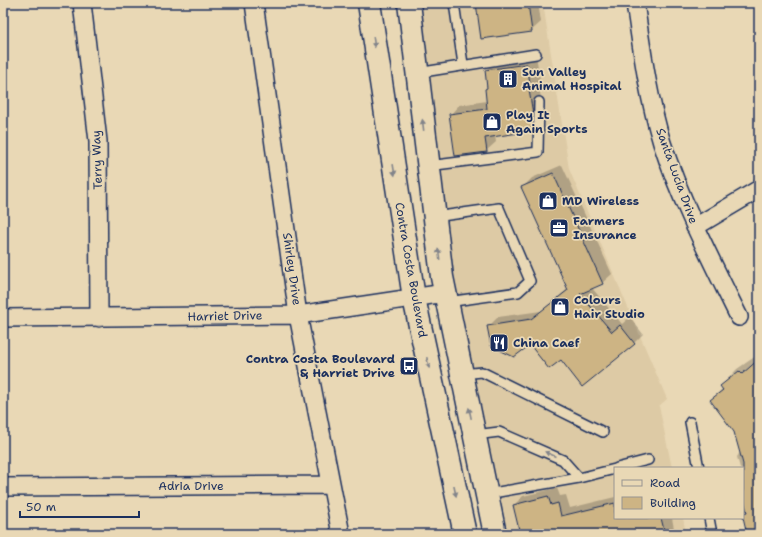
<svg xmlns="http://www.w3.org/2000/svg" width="762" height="537" font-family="'Shantell Sans',sans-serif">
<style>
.built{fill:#ddcaa5}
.shadow{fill:#0003}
.building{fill:#cdb484;stroke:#1b2f5e}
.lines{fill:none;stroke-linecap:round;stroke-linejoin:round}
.lane-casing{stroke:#1b2f5e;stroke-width:12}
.street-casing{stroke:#1b2f5e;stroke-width:20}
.secondary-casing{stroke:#1b2f5e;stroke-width:25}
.lane{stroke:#e9d8b5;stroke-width:9}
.street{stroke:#e9d8b5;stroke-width:17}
.secondary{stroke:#e9d8b5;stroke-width:22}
.oneway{fill:#82848a}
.labels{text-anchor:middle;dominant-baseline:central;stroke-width:3.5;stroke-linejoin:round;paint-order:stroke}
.poi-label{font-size:12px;font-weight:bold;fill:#1b2f5e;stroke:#e9d8b5;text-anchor:start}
.street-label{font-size:12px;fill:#1b2f5e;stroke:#e9d8b5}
</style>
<rect width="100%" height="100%" fill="#e9d8b5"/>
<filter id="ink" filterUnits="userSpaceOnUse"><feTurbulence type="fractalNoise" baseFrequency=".025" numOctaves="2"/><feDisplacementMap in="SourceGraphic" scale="8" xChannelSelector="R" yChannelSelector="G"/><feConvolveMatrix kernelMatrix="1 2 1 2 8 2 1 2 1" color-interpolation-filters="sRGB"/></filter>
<g filter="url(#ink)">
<path class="built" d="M409,3H543L569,169L667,399L659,406L672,468H615V518H683L686,534H495Z"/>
<path class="shadow" d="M477,3H538L541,22L531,31Z
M536,55L540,80L538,81L542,104L541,120L532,130L495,135L496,142L486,151L450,115L459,105L487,101L486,89L488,87L486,70L495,61Z
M562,165L612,274L602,283L592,288L622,324L630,317L643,334L634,343L561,359L489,326L498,317L541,311L569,288L523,187L532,178Z
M756,356L759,359V408L711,400L723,388L721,386L737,369Z
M759,421V534H748L743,514L748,509L743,483V468H740L737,457Z
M557,488L560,496L566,495L570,508L615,497V518H672L675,534H521L514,505L523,496Z"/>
<path class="building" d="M476,3H528L532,32L481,39Z
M527,64L531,90H529L533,114L532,131L485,138L487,152L455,156L449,114L487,109L485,89L487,88L485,70Z
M553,173L603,284L580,294L612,332L620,325L635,344L582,387L561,360L549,369L530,345L514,357L491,346L487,326L531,319L568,290L521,187Z
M759,359V534H747L743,517V513L747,512L743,496V464L734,432L710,400L723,390L720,386L739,371L742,374Z
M548,496L551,505L558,503L561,516L615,503V518H661L665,534H520L513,505Z"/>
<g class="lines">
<g class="lane-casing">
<path id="lane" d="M454,3L463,64
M417,73L536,54
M428,166L538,152L539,102
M434,217L499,208L530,281L518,292L447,302
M462,374L482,372L603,432
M690,422L699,468
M475,435L499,432L563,460L579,478
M617,468L648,460
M487,494L579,478L615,469
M709,518L712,534"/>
</g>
<g class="street-casing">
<path id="street" d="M82,3L98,141L99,318
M254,3L298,315L341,534
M635,3C642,50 648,97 662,143C681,202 712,262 739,317
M695,227L759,189
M3,318L298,315L445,293
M3,487L331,485"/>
</g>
<g class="secondary-casing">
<path id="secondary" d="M369,3L414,298L465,534
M409,3L442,277L495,534"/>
</g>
<use href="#lane" class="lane"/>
<use href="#street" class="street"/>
<use href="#secondary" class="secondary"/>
</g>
<defs><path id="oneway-solid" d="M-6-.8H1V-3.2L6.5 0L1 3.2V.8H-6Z"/></defs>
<g class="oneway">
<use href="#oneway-solid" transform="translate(374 42) rotate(82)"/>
<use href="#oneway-solid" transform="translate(423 125) rotate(-97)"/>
<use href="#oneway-solid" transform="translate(394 170) rotate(81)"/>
<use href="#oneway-solid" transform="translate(439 254) rotate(-97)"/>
<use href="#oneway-solid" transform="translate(428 363) rotate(78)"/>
<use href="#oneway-solid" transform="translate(470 413) rotate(-102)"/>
<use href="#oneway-solid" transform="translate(550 454) rotate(-156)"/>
<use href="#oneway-solid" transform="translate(455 491) rotate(78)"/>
</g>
</g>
<defs>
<g id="building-square" transform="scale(1)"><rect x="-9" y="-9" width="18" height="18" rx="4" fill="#1b2f5e" stroke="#e9d8b5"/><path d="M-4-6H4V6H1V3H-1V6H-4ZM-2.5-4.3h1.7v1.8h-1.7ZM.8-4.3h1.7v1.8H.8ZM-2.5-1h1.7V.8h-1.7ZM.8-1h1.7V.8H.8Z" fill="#fff"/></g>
<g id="shop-square" transform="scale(1)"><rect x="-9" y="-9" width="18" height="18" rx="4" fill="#1b2f5e" stroke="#e9d8b5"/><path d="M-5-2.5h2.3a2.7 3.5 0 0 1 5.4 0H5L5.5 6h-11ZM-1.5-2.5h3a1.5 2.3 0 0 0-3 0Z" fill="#fff"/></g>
<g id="office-square" transform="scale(1)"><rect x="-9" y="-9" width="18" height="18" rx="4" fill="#1b2f5e" stroke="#e9d8b5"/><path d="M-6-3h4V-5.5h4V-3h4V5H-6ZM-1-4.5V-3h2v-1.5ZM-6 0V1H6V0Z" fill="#fff"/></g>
<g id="restaurant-square" transform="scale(1)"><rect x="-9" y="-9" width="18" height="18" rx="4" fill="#1b2f5e" stroke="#e9d8b5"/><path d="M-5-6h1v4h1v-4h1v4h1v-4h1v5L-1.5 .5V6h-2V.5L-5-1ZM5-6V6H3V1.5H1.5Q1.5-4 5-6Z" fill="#fff"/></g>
<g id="bus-square" transform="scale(1)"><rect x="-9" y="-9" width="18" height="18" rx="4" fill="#1b2f5e" stroke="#e9d8b5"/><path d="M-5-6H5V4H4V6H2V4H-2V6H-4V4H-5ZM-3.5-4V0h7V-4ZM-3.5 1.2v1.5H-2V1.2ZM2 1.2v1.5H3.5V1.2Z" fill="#fff"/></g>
</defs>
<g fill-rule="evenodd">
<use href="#building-square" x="508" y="79"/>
<use href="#shop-square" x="492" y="122"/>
<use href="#shop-square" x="548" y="201"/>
<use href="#office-square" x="559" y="228"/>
<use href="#shop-square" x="560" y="307"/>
<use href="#restaurant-square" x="499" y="343"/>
<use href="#bus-square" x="409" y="366"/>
</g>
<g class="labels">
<g class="poi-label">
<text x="522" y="72">Sun Valley<tspan x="522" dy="14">Animal Hospital</tspan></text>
<text x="506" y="115">Play It<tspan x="506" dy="14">Again Sports</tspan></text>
<text x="562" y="201">MD Wireless</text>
<text x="573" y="221">Farmers<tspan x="573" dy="14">Insurance</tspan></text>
<text x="574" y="300">Colours<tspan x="574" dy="14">Hair Studio</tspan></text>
<text x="513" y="343">China Caef</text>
<text x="395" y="359" text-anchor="end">Contra Costa Boulevard<tspan x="395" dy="14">&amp; Harriet Drive</tspan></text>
</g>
<g class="street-label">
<text transform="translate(97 160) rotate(-92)">Terry Way</text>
<text transform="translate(677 176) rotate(70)">Santa Lucia Drive</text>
<text transform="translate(292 269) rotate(82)">Shirley Drive</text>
<text transform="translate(411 270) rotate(80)">Contra Costa Boulevard</text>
<text transform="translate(225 316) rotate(-1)">Harriet Drive</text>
<text x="191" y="486">Adria Drive</text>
</g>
</g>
<rect width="762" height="537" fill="none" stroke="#e9d8b5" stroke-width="16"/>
<rect x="8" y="8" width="746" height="521" fill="none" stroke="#1b2f5e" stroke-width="1.5" filter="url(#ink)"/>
<rect x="614" y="467" width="130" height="52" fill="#e9d8b5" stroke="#979492"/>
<rect x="622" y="480" width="20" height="6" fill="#e9d8b5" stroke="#979492"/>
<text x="650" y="487" font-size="12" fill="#1b2f5e">Road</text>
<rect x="622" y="497" width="20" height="12" fill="#cdb484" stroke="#979492"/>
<text x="650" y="507" font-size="12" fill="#1b2f5e">Building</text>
<path d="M20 511v6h119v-6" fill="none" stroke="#1b2f5e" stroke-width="2"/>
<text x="26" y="511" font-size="12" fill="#1b2f5e" stroke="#e9d8b5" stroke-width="3" paint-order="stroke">50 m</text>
</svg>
